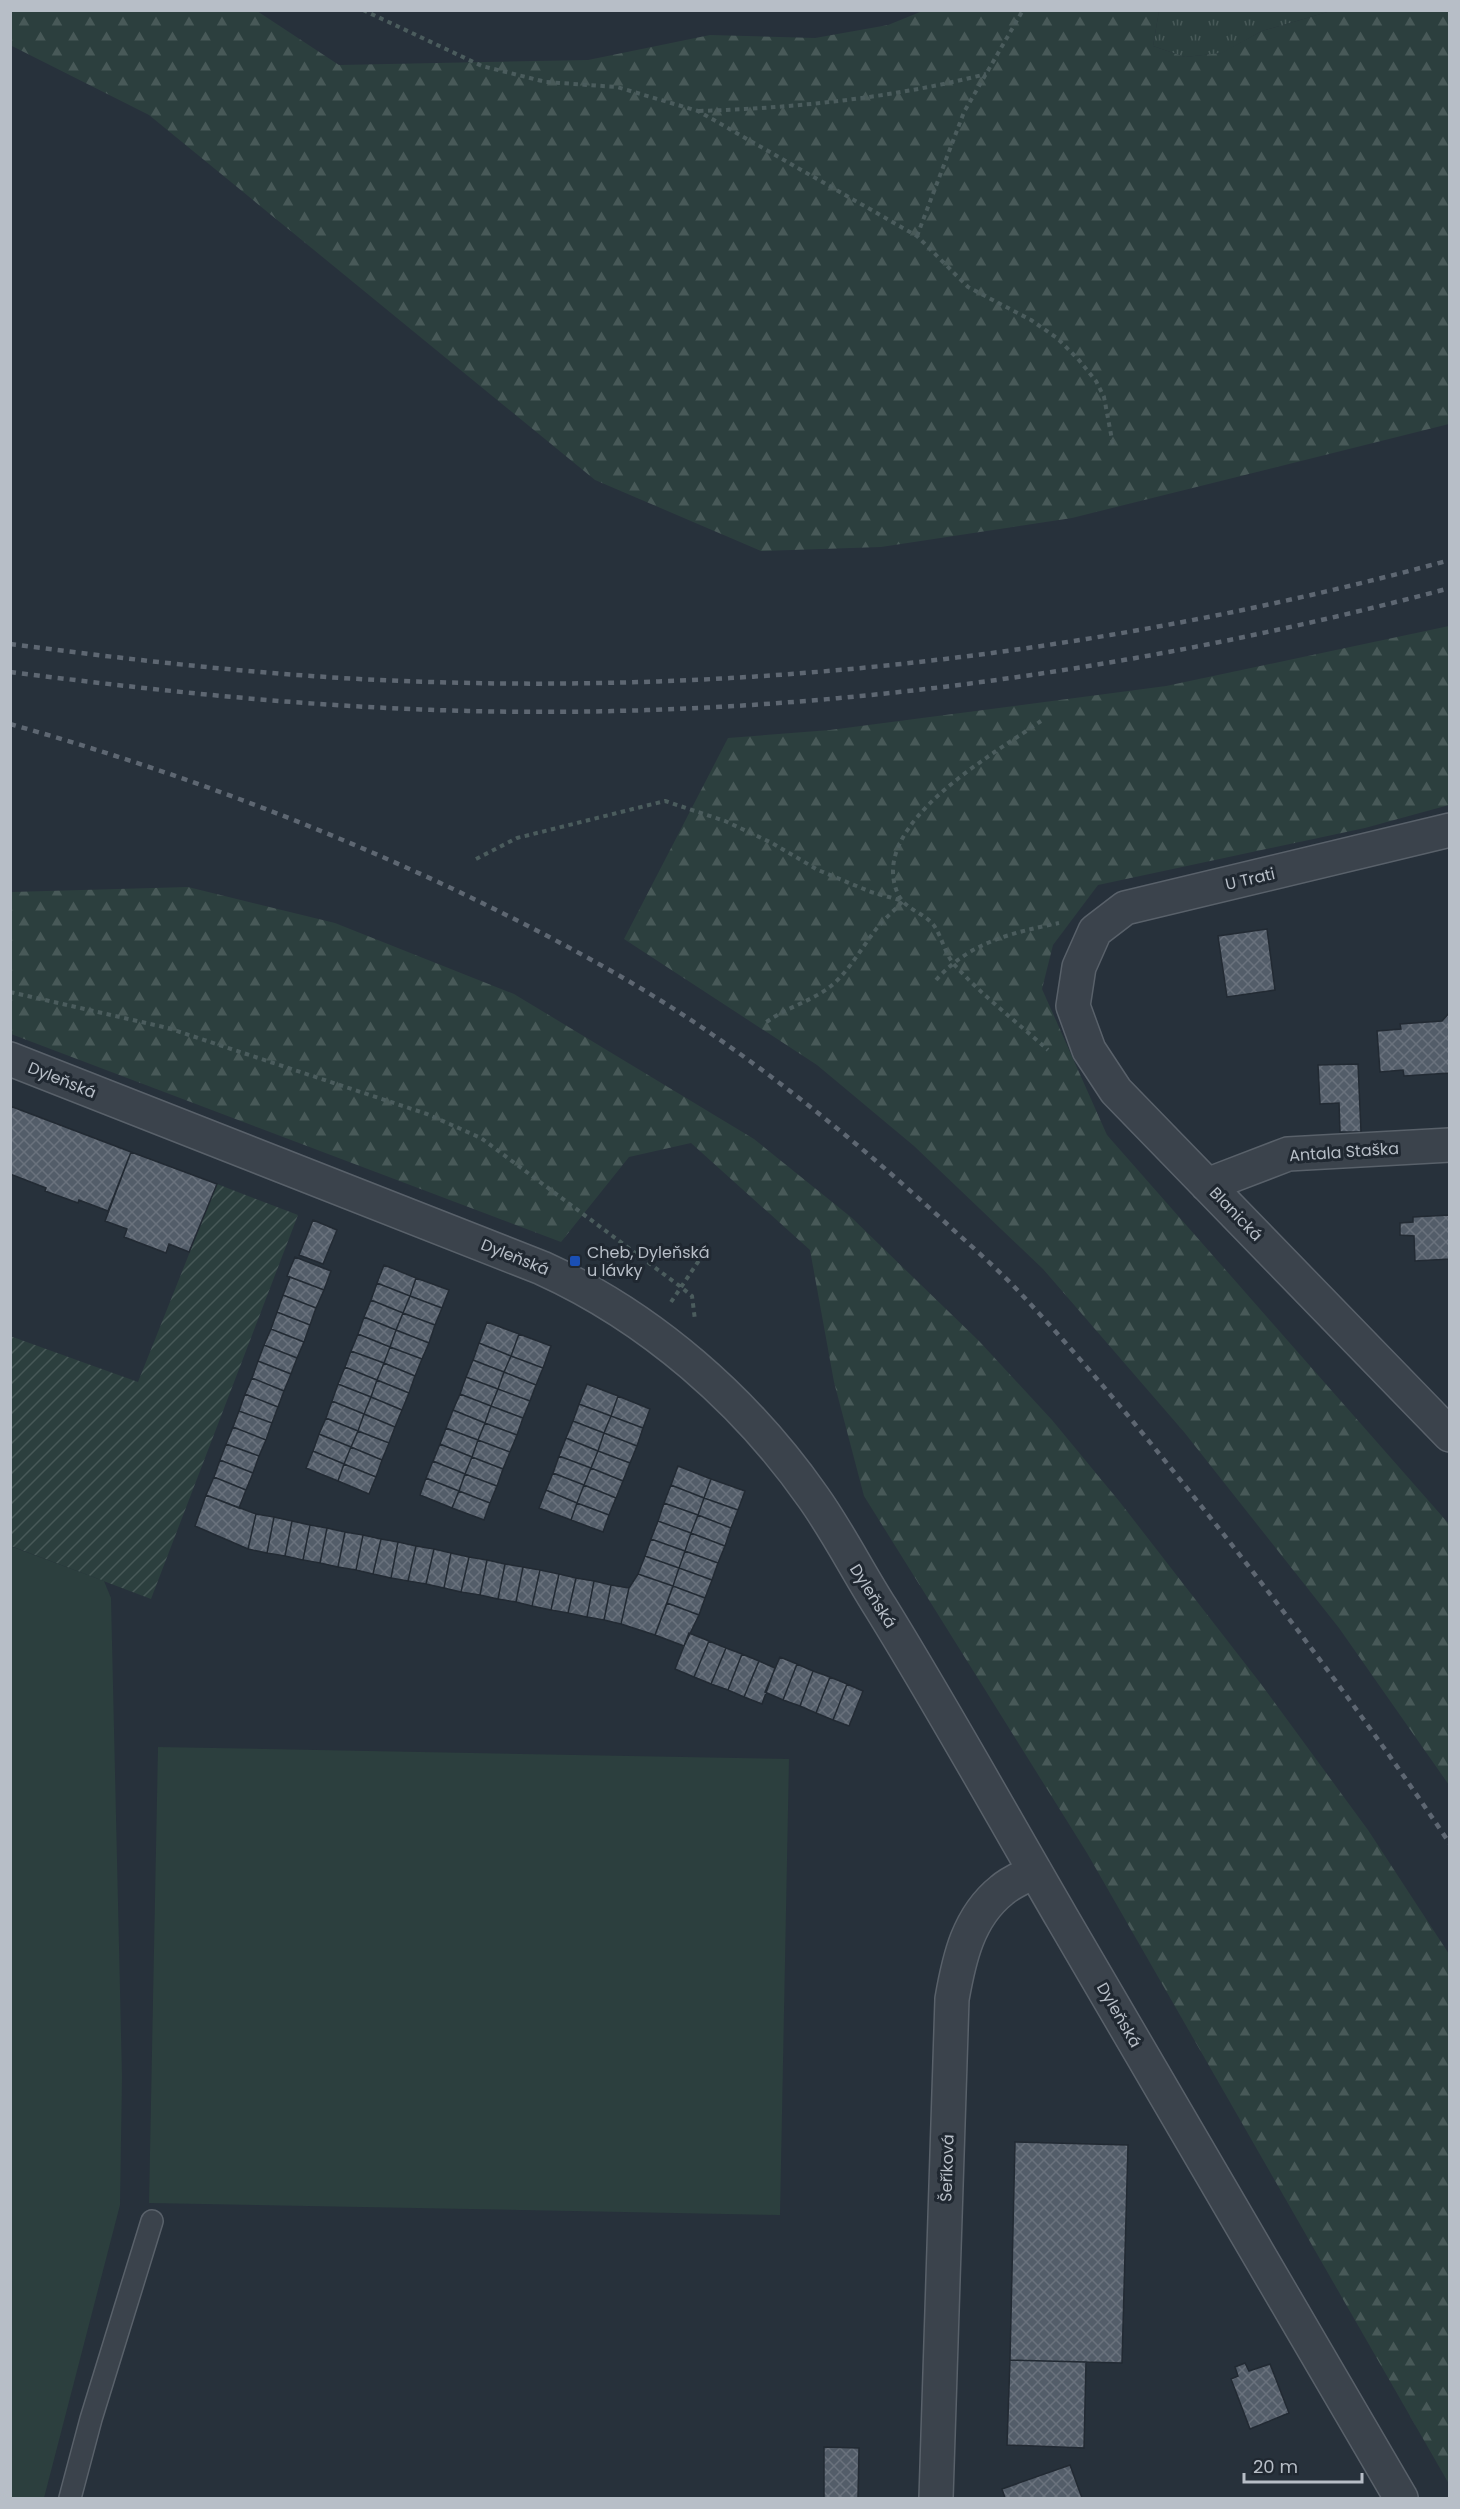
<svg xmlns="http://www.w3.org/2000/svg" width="1460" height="2509" font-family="Poppins,sans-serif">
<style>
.grass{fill:url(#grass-tufts)}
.forest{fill:url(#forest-firs)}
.garden{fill:url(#garden-furrows)}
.pitch{fill:#2c3f3e}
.building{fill:url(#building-cross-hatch);stroke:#222a33;stroke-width:1.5}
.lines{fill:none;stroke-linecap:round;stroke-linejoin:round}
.service-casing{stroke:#59616a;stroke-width:24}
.minor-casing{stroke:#59616a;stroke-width:36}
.path{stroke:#4b5c5d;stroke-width:4;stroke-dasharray:4.5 4.5;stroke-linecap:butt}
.service{stroke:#3b434c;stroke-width:21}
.minor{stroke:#3b434c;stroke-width:33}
.rail{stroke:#5e6772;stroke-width:4.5;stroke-dasharray:6 6;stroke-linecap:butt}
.transit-dot{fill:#1a4fb4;stroke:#202831;stroke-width:2}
.labels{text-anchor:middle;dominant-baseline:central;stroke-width:6;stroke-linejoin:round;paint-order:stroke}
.street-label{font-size:16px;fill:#b7bec7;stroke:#202831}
.poi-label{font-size:16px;fill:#b7bec7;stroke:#202831;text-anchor:start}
</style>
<defs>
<pattern id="grass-tufts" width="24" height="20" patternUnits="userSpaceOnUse" patternTransform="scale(1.5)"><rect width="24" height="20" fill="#2c3f3e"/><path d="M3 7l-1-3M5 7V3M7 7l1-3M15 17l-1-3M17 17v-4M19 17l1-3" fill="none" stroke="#485958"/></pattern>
<pattern id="forest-firs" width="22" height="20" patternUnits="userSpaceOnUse" patternTransform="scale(1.5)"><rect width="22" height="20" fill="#2c3f3e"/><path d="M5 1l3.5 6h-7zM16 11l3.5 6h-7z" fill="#485958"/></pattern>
<pattern id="garden-furrows" width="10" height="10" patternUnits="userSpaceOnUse" patternTransform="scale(1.5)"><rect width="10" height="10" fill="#2c3f3e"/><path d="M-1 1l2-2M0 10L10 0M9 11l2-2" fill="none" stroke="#485958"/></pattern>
<pattern id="building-cross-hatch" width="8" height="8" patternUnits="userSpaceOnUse" patternTransform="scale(1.5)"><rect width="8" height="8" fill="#535d69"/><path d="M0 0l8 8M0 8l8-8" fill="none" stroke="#6a727d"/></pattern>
</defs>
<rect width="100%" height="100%" fill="#27313b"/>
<path class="grass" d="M1159,11H1331L1262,31L1222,53L1185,57L1153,46Z"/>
<path class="forest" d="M925,10L1159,11L1153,46L1185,57L1221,53L1262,31L1331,11H1449V424L1072,518L881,547L761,551L595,480L149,115L10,45L11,11H257L339,65L588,60L710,35L815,38L888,25Z
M1449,626V805L1365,828L1098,885L1053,945L1042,989L1107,1135L1449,1524V1785L1339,1628L1184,1432L1043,1269L914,1146L817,1065L624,939L728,738L830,730L1166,686Z
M188,887L335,923L514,994L754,1139L852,1218L979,1341L1052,1420L1119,1501L1261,1684L1368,1830L1449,1954V2484L1087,1853L864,1496L834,1382L810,1250L691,1143L629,1157L561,1242L11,1034V892Z"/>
<path class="garden" d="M217,1184L298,1215L151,1599L11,1546L10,1336L138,1382Z"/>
<path class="pitch" d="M10,1546L104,1581L111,1598L122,2077L120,2205L44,2498H10Z
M158,1747L789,1759L780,2215L149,2203Z"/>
<path class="building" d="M1267,929L1275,990L1227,997L1218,936Z
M1450,1012V1073L1404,1076L1403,1070L1380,1072L1377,1031L1401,1029L1400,1024L1442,1021Z
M1358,1064L1361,1132H1340L1339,1103L1320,1104L1318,1065Z
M10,1106L131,1152L108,1211L79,1200L78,1203L45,1191L46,1188L10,1174Z
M131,1152L217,1184L189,1252L169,1244L166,1253L124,1237L127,1229L105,1221Z
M1450,1215V1259L1415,1261L1414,1236L1400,1235V1223L1413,1222V1217Z
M313,1220L337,1230L323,1264L299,1255Z
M295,1257L331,1271L324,1290L287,1276Z
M384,1265L416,1278L410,1296L377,1283Z
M290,1277L324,1290L316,1308L283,1295Z
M416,1278L449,1290L442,1308L410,1296Z
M377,1283L410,1296L403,1313L371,1300Z
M283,1295L316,1308L310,1325L277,1312Z
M410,1296L442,1308L435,1325L403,1313Z
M371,1300L403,1313L396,1330L364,1317Z
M277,1312L310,1325L304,1342L271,1329Z
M403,1313L435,1325L429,1343L396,1330Z
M364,1317L396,1330L390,1347L358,1334Z
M487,1322L519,1334L511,1356L479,1343Z
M271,1329L304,1342L297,1358L264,1345Z
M396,1330L429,1343L422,1359L390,1347Z
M358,1334L390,1347L384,1363L351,1351Z
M519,1334L551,1346L543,1368L511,1356Z
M479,1343L511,1356L504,1372L473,1360Z
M264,1345L297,1358L291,1374L258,1361Z
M390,1347L422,1359L415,1376L384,1363Z
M351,1351L384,1363L377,1380L345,1367Z
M511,1356L543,1368L536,1385L504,1372Z
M473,1360L504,1372L498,1389L466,1377Z
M258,1361L291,1374L284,1391L252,1378Z
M384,1363L415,1376L409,1393L377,1380Z
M345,1367L377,1380L371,1397L338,1384Z
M504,1372L536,1385L530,1401L498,1389Z
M466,1377L498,1389L491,1406L460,1394Z
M252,1378L284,1391L278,1407L245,1394Z
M377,1380L409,1393L402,1410L371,1397Z
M338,1384L371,1397L364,1414L332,1401Z
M587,1384L618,1396L611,1416L579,1404Z
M498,1389L530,1401L523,1418L491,1406Z
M245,1394L278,1407L272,1423L239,1411Z
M460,1394L491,1406L485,1423L453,1410Z
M618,1396L650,1409L643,1428L611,1416Z
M371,1397L402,1410L395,1427L364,1414Z
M332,1401L364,1414L358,1431L326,1418Z
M579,1404L611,1416L604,1433L573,1421Z
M491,1406L523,1418L517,1435L485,1423Z
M453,1410L485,1423L478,1440L446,1428Z
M239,1411L272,1423L266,1440L233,1427Z
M364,1414L395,1427L389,1443L358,1431Z
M611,1416L643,1428L637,1446L604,1433Z
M326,1418L358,1431L351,1447L319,1434Z
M573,1421L604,1433L598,1451L566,1438Z
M485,1423L517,1435L510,1452L478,1440Z
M233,1427L266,1440L259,1456L226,1444Z
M446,1428L478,1440L472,1457L440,1444Z
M358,1431L389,1443L382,1460L351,1447Z
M604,1433L637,1446L630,1463L598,1451Z
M319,1434L351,1447L344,1464L313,1451Z
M566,1438L598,1451L591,1468L559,1456Z
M478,1440L510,1452L503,1469L472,1457Z
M226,1444L259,1456L253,1473L220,1460Z
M440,1444L472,1457L465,1474L433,1461Z
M351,1447L382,1460L376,1477L344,1464Z
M313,1451L344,1464L338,1481L306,1468Z
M598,1451L630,1463L623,1481L591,1468Z
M559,1456L591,1468L584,1485L553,1473Z
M472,1457L503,1469L497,1486L465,1474Z
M220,1460L253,1473L246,1490L214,1477Z
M433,1461L465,1474L459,1491L426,1478Z
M344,1464L376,1477L369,1494L338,1481Z
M678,1466L711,1479L704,1498L671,1485Z
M591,1468L623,1481L616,1498L584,1485Z
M553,1473L584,1485L577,1503L546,1490Z
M465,1474L497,1486L490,1503L459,1491Z
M214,1477L246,1490L239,1508L206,1495Z
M426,1478L459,1491L452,1508L420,1495Z
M711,1479L745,1491L738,1510L704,1498Z
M584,1485L616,1498L609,1515L577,1503Z
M671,1485L704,1498L698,1515L664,1503Z
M546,1490L577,1503L571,1520L539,1508Z
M459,1491L490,1503L484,1520L452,1508Z
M206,1495L256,1514L248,1549L195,1526Z
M704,1498L738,1510L731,1528L698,1515Z
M577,1503L609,1515L603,1532L571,1520Z
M664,1503L698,1515L691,1533L658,1521Z
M256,1514L274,1517L267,1553L248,1549Z
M698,1515L731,1528L725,1546L691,1533Z
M274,1517L292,1521L285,1556L267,1553Z
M292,1521L310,1525L303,1560L285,1556Z
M658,1521L691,1533L685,1551L651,1539Z
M310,1525L327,1528L320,1563L303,1560Z
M327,1528L345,1532L338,1567L320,1563Z
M345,1532L363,1535L356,1570L338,1567Z
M691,1533L725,1546L718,1563L685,1551Z
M363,1535L381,1539L373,1574L356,1570Z
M381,1539L398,1542L391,1578L373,1574Z
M651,1539L685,1551L679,1568L645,1556Z
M398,1542L416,1546L408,1581L391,1578Z
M416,1546L434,1549L426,1584L408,1581Z
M434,1549L451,1553L444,1588L426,1584Z
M685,1551L718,1563L712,1580L679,1568Z
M451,1553L469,1557L461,1592L444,1588Z
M645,1556L679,1568L673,1586L638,1574Z
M469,1557L487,1560L480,1595L461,1592Z
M487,1560L505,1564L498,1599L480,1595Z
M505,1564L523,1567L516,1602L498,1599Z
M523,1567L540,1570L532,1606L516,1602Z
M679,1568L712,1580L705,1598L673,1586Z
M540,1570L559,1574L551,1610L532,1606Z
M559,1574L576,1578L568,1613L551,1610Z
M638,1574L673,1586L655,1635L621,1624L629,1588Z
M576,1578L594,1581L587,1617L568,1613Z
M594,1581L611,1585L604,1620L587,1617Z
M611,1585L629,1588L621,1624L604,1620Z
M673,1586L705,1598L699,1615L667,1603Z
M667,1603L699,1615L684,1646L655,1635Z
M689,1633L709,1641L694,1677L675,1669Z
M709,1641L726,1648L711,1684L694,1677Z
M726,1648L742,1654L728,1690L711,1684Z
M742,1654L759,1661L744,1697L728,1690Z
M780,1657L797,1664L783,1700L765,1692Z
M759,1661L775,1668L762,1704L744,1697Z
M797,1664L813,1671L800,1706L783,1700Z
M813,1671L830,1677L816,1713L800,1706Z
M830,1677L847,1684L833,1720L816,1713Z
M847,1684L863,1691L849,1726L833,1720Z
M1015,2142L1128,2145L1122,2363L1010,2360Z
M1010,2360L1086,2362L1084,2448L1007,2445Z
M1245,2363L1249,2371L1270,2364L1289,2413L1250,2429L1231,2379L1238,2376L1235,2367Z
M824,2447L859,2448L858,2498H824Z
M1070,2465L1082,2498H1005L1002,2489Z"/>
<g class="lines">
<g class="service-casing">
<path id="service" d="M70,2498L91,2419L152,2221"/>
</g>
<g class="minor-casing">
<path id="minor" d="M1450,830L1125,908L1095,931L1079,967L1073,1006L1089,1050L1116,1091L1450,1435
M10,1059L542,1268C650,1317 745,1400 813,1497C838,1532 858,1572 881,1608C944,1710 1002,1815 1062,1918C1175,2112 1288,2305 1401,2498
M1207,1185L1288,1154L1450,1145
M936,2498L952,1999C959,1959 968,1917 1002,1890C1011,1882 1024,1877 1035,1871"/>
</g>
<path class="path" d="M363,10L482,66L546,82L617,87L698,111L917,236L968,287L1031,320L1057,338L1078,359L1096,381L1104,397L1113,445
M699,111C794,108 893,98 986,74
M917,236L964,112L1023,10
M1041,721C996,753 866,824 898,894C905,910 926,913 935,927C942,938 945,953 953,963C979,993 1018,1023 1048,1050
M476,859L517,838L665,801L725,821L772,843L818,870L871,892L903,901C895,910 885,918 877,928C862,947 850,970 831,986C811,1002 781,1009 763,1025
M936,980C970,942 1011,933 1059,923
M10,992L168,1028L427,1114L481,1138L681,1287L692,1296L695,1320
M671,1302L700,1259"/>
<use href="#service" class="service"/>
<use href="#minor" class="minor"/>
<path class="rail" d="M10,644C141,661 271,676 403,681C754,695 1110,653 1450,560
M10,672C136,688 262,702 388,708C745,726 1105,680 1450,588
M10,724C162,767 308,821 451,888C541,931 631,978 713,1035C796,1092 873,1156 947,1224C972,1247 999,1270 1022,1295C1095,1373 1162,1456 1228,1540C1306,1639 1380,1739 1450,1844"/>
</g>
<rect class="transit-dot" x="569" y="1255" width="12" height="12" rx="3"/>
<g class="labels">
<g class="street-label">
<text transform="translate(1250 879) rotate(-13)">U Trati</text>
<text transform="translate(62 1080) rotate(22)">Dyleňská</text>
<text transform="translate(1344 1152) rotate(-4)">Antala Staška</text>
<text transform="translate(1236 1214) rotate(46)">Blanická</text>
<text transform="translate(515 1257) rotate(22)">Dyleňská</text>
<text transform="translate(873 1596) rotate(58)">Dyleňská</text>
<text transform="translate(1119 2015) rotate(60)">Dyleňská</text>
<text transform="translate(947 2168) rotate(-88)">Šeříková</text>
</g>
<g class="poi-label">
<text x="587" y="1252">Cheb, Dyleňská<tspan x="587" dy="18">u lávky</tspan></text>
</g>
</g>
<rect width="1460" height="2509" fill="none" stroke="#b7bec7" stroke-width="24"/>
<path d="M1244 2473v9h118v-9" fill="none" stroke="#b7bec7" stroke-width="3"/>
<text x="1253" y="2473" font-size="18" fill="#b7bec7" stroke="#202831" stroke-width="4.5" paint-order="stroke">20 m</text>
</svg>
